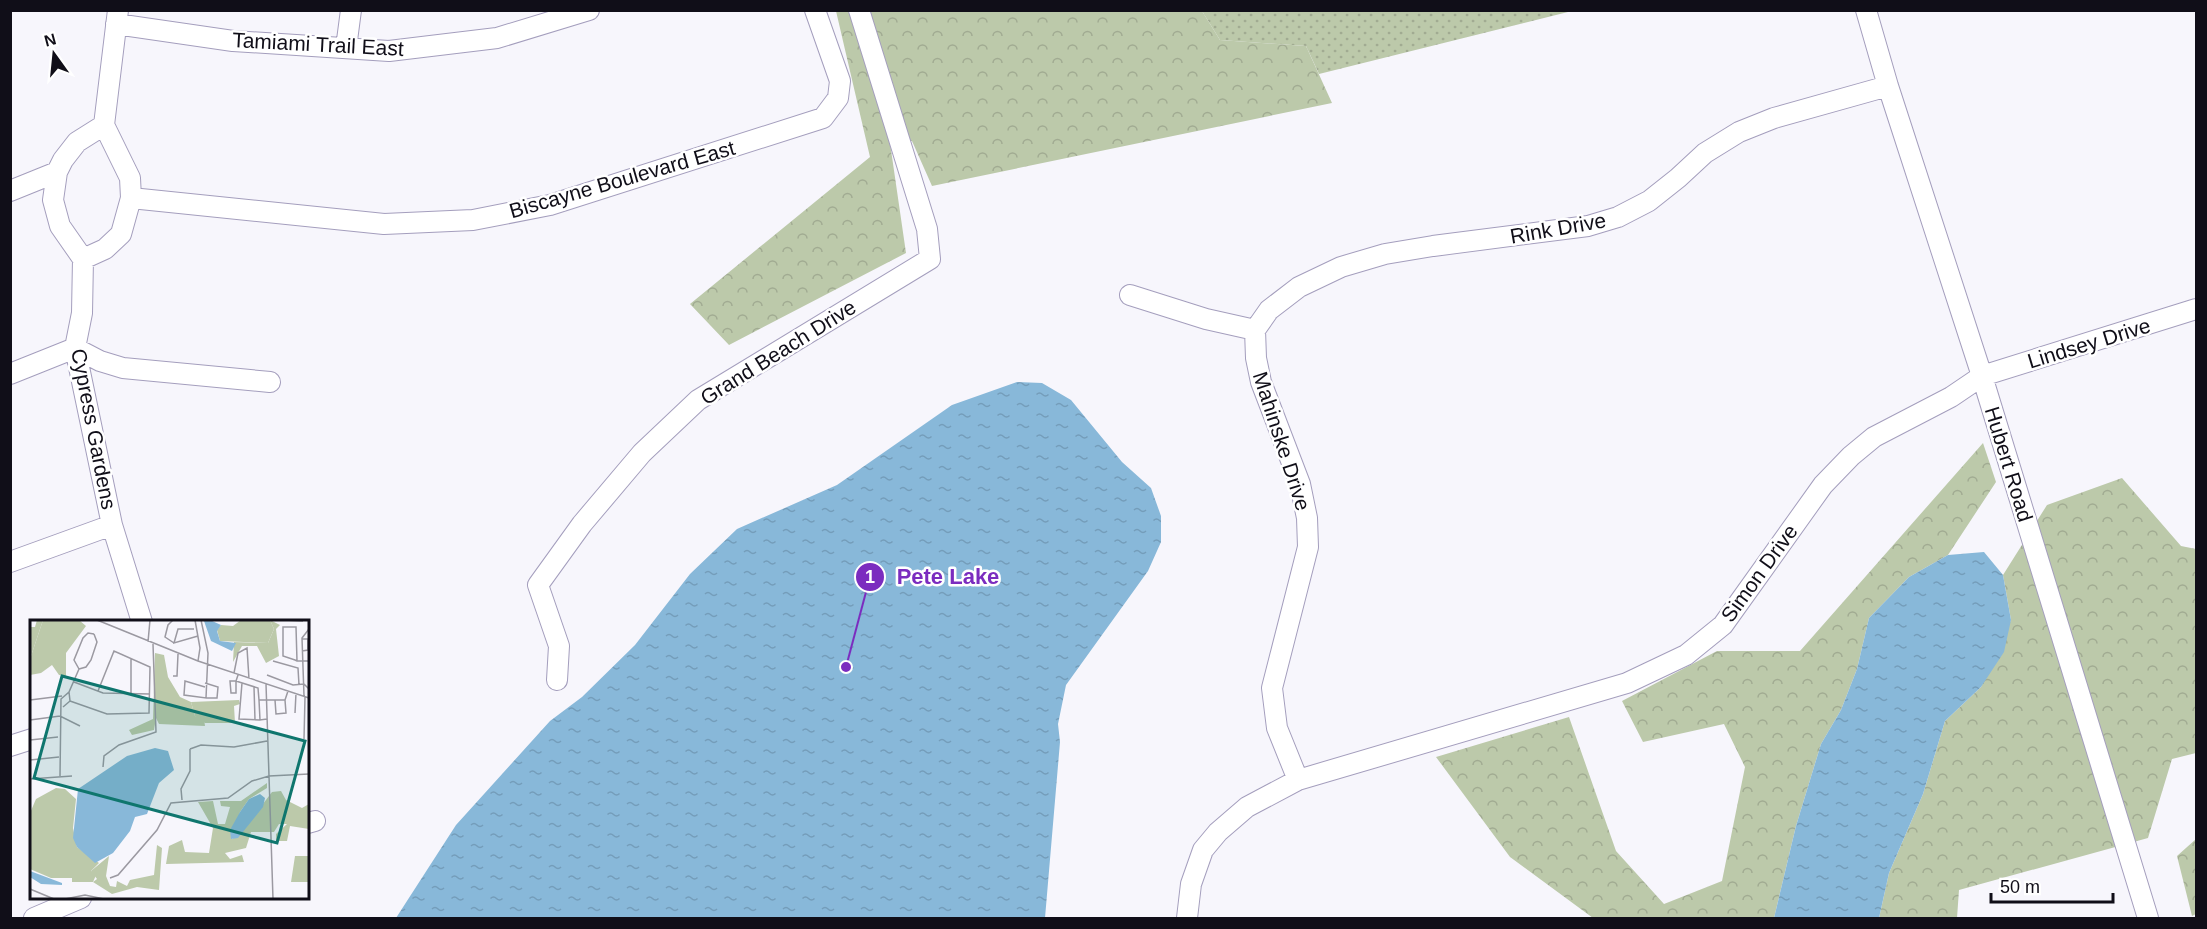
<svg xmlns="http://www.w3.org/2000/svg" width="2207" height="929" font-family="Arial,sans-serif">
<style>
.grass{fill:url(#grass-dots)}
.forest{fill:url(#forest-crowns)}
.water{fill:url(#water-ripples)}
.lines{fill:none;stroke-linecap:round;stroke-linejoin:round}
.minor-casing{stroke:#a49ebd;stroke-width:22}
.minor{stroke:#fff;stroke-width:20}
.labels{text-anchor:middle;dominant-baseline:central;stroke-width:5;stroke-linejoin:round;paint-order:stroke}
.street-label{font-size:21px;fill:#100e18;stroke:#fff}
.inset-road{fill:none;stroke:#9b99a1;stroke-width:1.5}
.view{fill:#0f766e;fill-opacity:0.15;stroke:#0f766e;stroke-width:3}
.inset-edge{fill:none;stroke:#100e18;stroke-width:3}
.leader{fill:none;stroke:#7b2cbf;stroke-width:2}
.callout-dot{fill:#7b2cbf;stroke:#fff;stroke-width:2}
.mark-label{font-size:18px;text-anchor:middle;font-weight:bold;fill:#fff}
.callout-label{font-size:22px;text-anchor:middle;font-weight:bold;fill:#7b2cbf;stroke:#fff;stroke-width:5;stroke-linejoin:round;paint-order:stroke}
</style>
<defs>
<pattern id="grass-dots" width="8" height="8" patternUnits="userSpaceOnUse" patternTransform="scale(1.5)"><rect width="8" height="8" fill="#bcc9aa"/><path d="M2 2h.1M6 6h.1" fill="none" stroke="#a1ab92" stroke-width="1.8" stroke-linecap="round"/></pattern>
<pattern id="forest-crowns" width="20" height="18" patternUnits="userSpaceOnUse" patternTransform="scale(1.5)"><rect width="20" height="18" fill="#bcc9aa"/><path d="M2 6a3 3 0 1 1 6 0M12 15a3 3 0 1 1 6 0" fill="none" stroke="#a1ab92"/></pattern>
<pattern id="water-ripples" width="26" height="14" patternUnits="userSpaceOnUse" patternTransform="scale(1.5)"><rect width="26" height="14" fill="#88b8d9"/><path d="M2 4q2-2 4 0t4 0M15 11q2-2 4 0t4 0" fill="none" stroke="#749dba"/></pattern>
</defs>
<rect width="100%" height="100%" fill="#f7f6fc"/>
<path class="grass" d="M1202,11H1572L1319,74L1306,46L1220,40Z"/>
<path class="forest" d="M836,11H1202L1220,40L1306,46L1332,103L932,186L912,141L890,143L906,253L729,345L690,304L870,157Z
M1983,443L1996,482L1948,555L1909,577L1869,618L1857,669L1841,710L1821,744L1796,826L1774,918H1593L1510,857L1436,757L1569,717L1616,851L1664,904L1722,881L1745,767L1724,724L1643,742L1622,701L1717,651H1800Z
M2122,478L2181,546L2196,549V753L2172,759L2148,838L1959,890L1957,918H1879L1889,873L1923,794L1945,721L1981,687L2011,620L2003,575L2047,505Z
M2196,839V914L2192,916L2177,856Z"/>
<path class="water" d="M1017,382L1042,383L1071,400L1122,462L1151,488L1161,516V542L1148,571L1066,685L1058,724L1060,742L1045,918H396L456,825L550,721L582,697L635,645L690,574L737,529L837,485L952,405Z
M1984,552L2003,575L2011,620L2004,652L1981,687L1945,721L1923,794L1889,873L1879,918H1774L1796,826L1821,744L1841,710L1857,669L1869,618L1909,577L1948,555Z"/>
<g class="lines">
<g class="minor-casing">
<path id="minor" d="M1866,10L1888,86L1982,376L2148,918
M116,24L233,41L389,51L497,38L589,10
M346,48L351,10
M104,125L77,142L63,160L57,172L53,200L60,226L83,259L82,313L75,348L112,525L142,622
M104,125L118,10
M10,191L57,172
M131,198L384,224L473,220L550,205L823,118L838,98L840,81L815,10
M83,259L105,249L121,234L131,198L130,178L104,125
M1130,295L1206,319L1255,330
M1255,330L1269,310L1299,287L1341,267L1385,254L1433,246L1588,226L1618,217L1649,201L1678,178L1705,153L1739,132L1774,118L1888,86
M1255,330L1256,358L1261,382L1300,484L1307,518L1308,547L1272,688L1277,728L1298,780
M10,374L75,348L100,361L123,368L270,382
M10,562L112,525
M557,680L559,646L538,585L582,524L642,453L698,400L930,259L927,229L859,10
M10,746L32,739
M308,823L315,821
M34,918L81,898
M1187,918L1191,884L1203,850L1218,832L1247,807L1298,780L1627,683L1686,655L1723,625L1823,485L1851,456L1874,437L1951,397L1982,376L2196,309"/>
</g>
<use href="#minor" class="minor"/>
</g>
<g class="labels">
<g class="street-label">
<text transform="translate(318 44) rotate(3)">Tamiami Trail East</text>
<text transform="translate(622 179) rotate(-16)">Biscayne Boulevard East</text>
<text transform="translate(1558 228) rotate(-10)">Rink Drive</text>
<text transform="translate(2089 343) rotate(-17)">Lindsey Drive</text>
<text transform="translate(778 352) rotate(-32)">Grand Beach Drive</text>
<text transform="translate(94 429) rotate(79)">Cypress Gardens</text>
<text transform="translate(1282 441) rotate(72)">Mahinske Drive</text>
<text transform="translate(2009 464) rotate(73)">Hubert Road</text>
<text transform="translate(1759 573) rotate(-54)">Simon Drive</text>
</g>
</g>
<g transform="translate(30 620)">
<rect width="279" height="279" fill="#f7f6fc"/>
<path d="M7,0H13L0,39V7H5ZM209,80L210,84L204,86L205,103H175L165,96L161,82Z" fill="#bcc9aa"/>
<path d="M240,0L250,5L246,9L249,36L236,43L227,26H212L203,42L204,22L238,23L244,9ZM125,33L134,35L138,57L150,77L161,82L165,96L174,99L175,106L129,104L126,98L124,110L102,115L99,110L123,99ZM237,163V168L219,179L210,192L202,219L211,213L242,172L251,171L256,180L272,188L279,184V209L260,206L257,221H246V214L257,204H249L244,212H221L216,228L195,233L200,239L212,235L214,242L136,244L139,226L152,220L155,232L179,233L183,208L168,182L183,181L188,204H195L200,187L191,186L190,181H211ZM127,225L132,228L129,270L107,267L82,274L63,262L67,259L61,251L79,236L76,256L80,266L86,267L87,261L97,266L100,260L124,255ZM265,236H279V262H261Z" fill="#bcc9aa"/>
<path d="M13,0H49L56,6L36,33V56L29,55L22,45L11,53L0,55V39ZM211,0H240L244,9L238,23L190,21L187,10L191,5L203,6ZM26,168L35,169L46,179L43,208L47,227L69,243L61,251L67,253L63,262H42V258H21L0,249V193L6,179Z" fill="#bcc9aa"/>
<path d="M180,0L191,5L187,11L190,21L206,23L202,31L181,21L174,1ZM125,128L138,131L144,150L129,163L117,194L105,197L100,211L83,233L65,243L47,227L43,218L48,169L97,136ZM230,174L235,178L233,187L208,218L201,219L200,210L210,192L219,179ZM0,251L32,263V265L11,264L0,257Z" fill="#88b8d9"/>
<path class="inset-road" d="M67,0L168,41L279,78M143,0L138,5L135,17L144,23M165,0L170,28L168,41M171,0L178,33L176,78L154,75L155,61L175,67M254,0L273,1M164,9H148L144,23L168,16M272,19H278V30L272,31M118,22L120,0M101,39V74M243,41L268,48L269,65M267,41L266,7H253V36L265,40L267,41H279M49,49L44,40L53,18L58,13L64,14M49,49L56,47L61,40L67,22L64,14M204,53L208,33L217,28L219,59M208,55L206,61V73H201L200,61H206L228,68L229,80H255L258,71M237,55L263,65L274,64L279,69M143,56H147L148,34M44,62L73,73L120,74M175,63L188,67L187,78H176M212,63L209,99L230,100M236,64L243,279M224,67L225,100M274,76L272,18L279,9M0,80L32,76M229,80L230,100L237,99M245,80L246,94L256,93L255,80M40,81L77,94L119,93L120,47L84,31L68,71M33,87L40,81L39,72M265,93L266,73M0,100L30,96L50,106M274,119L275,77M0,120L28,117M160,129L171,125L204,127L237,121M0,140L29,137M73,147L74,136L89,125L126,112L123,24M30,156L31,79L39,72L49,49M0,159L42,156M152,180L151,169L160,151V129M80,258L88,255L127,210L141,183L198,178L222,161L239,156L279,154M0,269L24,279M35,279L55,275L74,279"/>
<path class="view" d="M32,56L275,121L247,223L4,158Z"/>
<rect width="279" height="279" class="inset-edge"/>
</g>
<path class="leader" d="M846 667L870 577"/>
<g class="callout-dot">
<circle cx="846" cy="667" r="6"/>
<circle cx="870" cy="577" r="15"/>
</g>
<g class="mark-label">
<text x="870" y="583">1</text>
</g>
<g class="callout-label">
<text x="948" y="584">Pete Lake</text>
</g>
<rect width="2207" height="929" fill="none" stroke="#100e18" stroke-width="24"/>
<g transform="translate(54 54) rotate(345)" stroke="#ffffff" stroke-width="4.5" paint-order="stroke">
<path d="M0-4.5L10 22L0 15L-10 22Z" fill="#100e18"/>
<text y="-9" font-size="16" font-weight="bold" text-anchor="middle" fill="#100e18">N</text>
</g>
<path d="M1991 893v9h122v-9" fill="none" stroke="#100e18" stroke-width="3"/>
<text x="2000" y="893" font-size="18" fill="#100e18" stroke="#ffffff" stroke-width="4.5" paint-order="stroke">50 m</text>
</svg>
